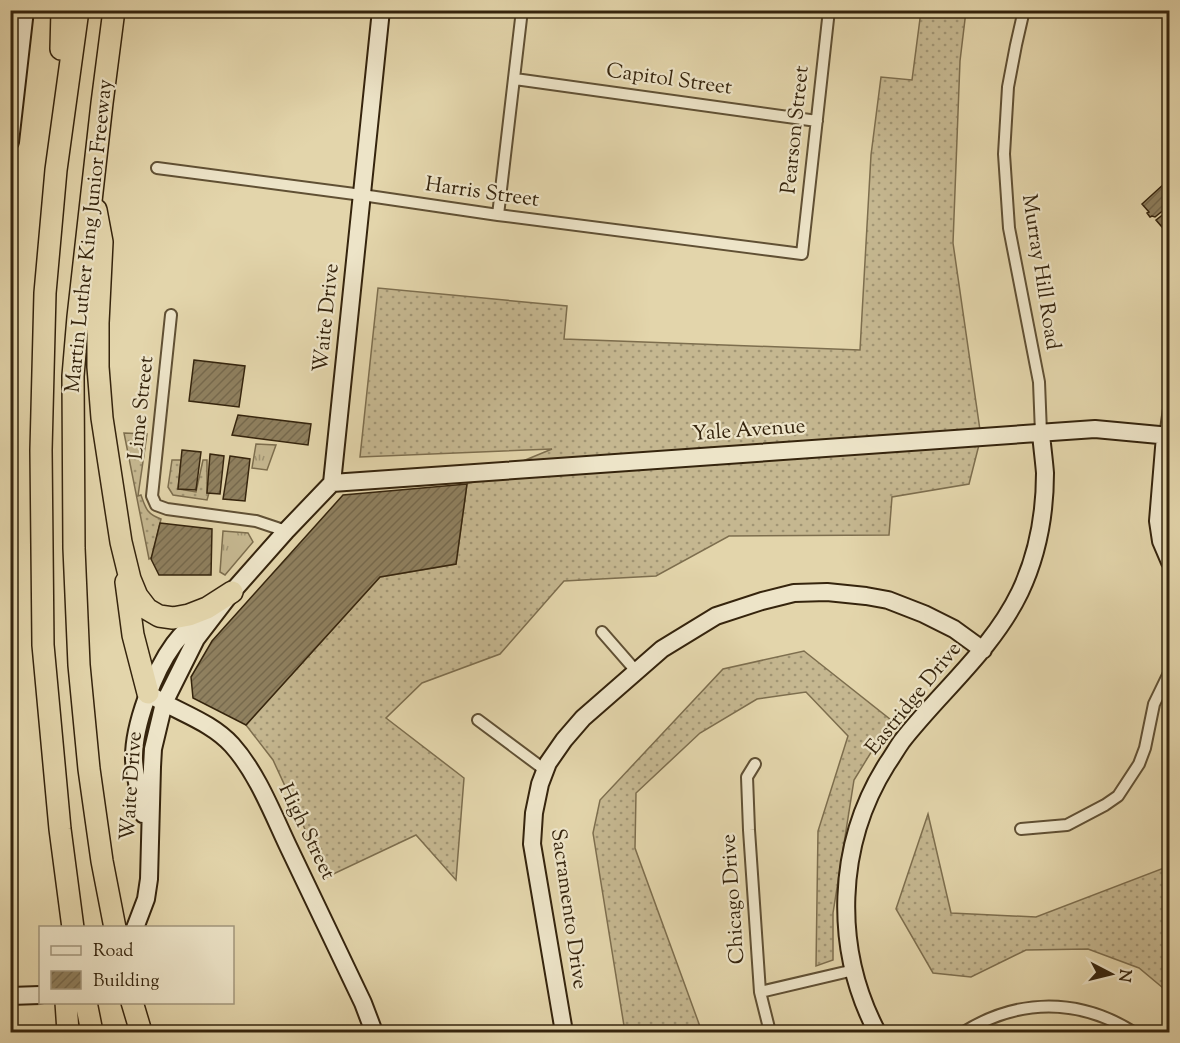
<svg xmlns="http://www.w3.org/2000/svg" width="1180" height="1043" font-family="'Sorts Mill Goudy',serif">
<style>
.grass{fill:url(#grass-dots);stroke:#7d6e4e;stroke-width:1.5}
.park{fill:url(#park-tufts);stroke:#7d6e4e;stroke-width:1.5}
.building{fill:url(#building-hatch);stroke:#35240d;stroke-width:1.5}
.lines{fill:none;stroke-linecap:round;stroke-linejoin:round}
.street-casing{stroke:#605034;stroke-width:14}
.secondary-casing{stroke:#35240d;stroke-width:20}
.highway-casing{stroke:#35240d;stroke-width:24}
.street{stroke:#ede4c8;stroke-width:10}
.secondary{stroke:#ede4c8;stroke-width:16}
.highway{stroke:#e3d5ab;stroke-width:21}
.labels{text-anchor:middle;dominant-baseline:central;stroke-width:4.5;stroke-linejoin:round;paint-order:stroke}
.street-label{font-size:21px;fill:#35240d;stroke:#ede4c8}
</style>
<defs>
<pattern id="grass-dots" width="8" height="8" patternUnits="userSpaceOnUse" patternTransform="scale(1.5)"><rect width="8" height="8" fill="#c5b790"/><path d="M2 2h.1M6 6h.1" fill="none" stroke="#a19574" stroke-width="1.8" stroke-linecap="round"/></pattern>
<pattern id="park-tufts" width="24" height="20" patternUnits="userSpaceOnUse" patternTransform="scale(1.5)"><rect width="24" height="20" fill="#c5b790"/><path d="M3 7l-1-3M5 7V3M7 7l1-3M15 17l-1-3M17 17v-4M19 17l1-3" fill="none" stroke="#a19574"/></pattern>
<pattern id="building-hatch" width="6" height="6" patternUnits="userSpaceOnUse" patternTransform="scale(1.5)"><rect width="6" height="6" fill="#8f805f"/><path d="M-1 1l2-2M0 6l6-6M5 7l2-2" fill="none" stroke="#76694d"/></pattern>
</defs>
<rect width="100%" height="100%" fill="#e3d5ab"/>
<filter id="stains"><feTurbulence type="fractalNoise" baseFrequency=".00333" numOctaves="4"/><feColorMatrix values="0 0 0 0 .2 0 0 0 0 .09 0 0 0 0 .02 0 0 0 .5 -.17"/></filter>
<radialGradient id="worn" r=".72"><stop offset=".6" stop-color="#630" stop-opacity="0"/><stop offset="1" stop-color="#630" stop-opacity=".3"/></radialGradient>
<path class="grass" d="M921,11H966L960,61L953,243L981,437L969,484L892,497L889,535L729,536L656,576L564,581L500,654L422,683L386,718L464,778L456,880L416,835L327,877L273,760L246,725L380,577L456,564L467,484L552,449L360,457L378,288L567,306L564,339L860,350L871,155L881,77L912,80Z
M124,433L147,434L138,496L141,495C146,509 147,514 161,519L152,557L149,559Z
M172,460H181L178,489L196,492L203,460H207V493H209L207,500L173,495L168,487Z
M804,651L891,720L854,780L833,913V960L816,966L818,831L848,736L806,692L757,699L700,733L636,793L635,848L702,1032H625L593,833L600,800L723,669Z
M928,814L951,913L1036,917L1169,866V993L1139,968L1088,949L1026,950L971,977L933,973L896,909Z"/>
<path class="park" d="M256,444L276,445L267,470L252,468Z
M223,531L248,533L253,542L225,575L220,572Z"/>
<path class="building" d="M1165,183L1170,189L1168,191L1170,193V205L1155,217L1152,216L1150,217L1147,213L1149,212L1142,204Z
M1170,209V233L1168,234L1156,220Z
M194,360L245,366L239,407L189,401Z
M238,415L311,424L308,445L232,435Z
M182,450L201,452L196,490L178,489Z
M210,454L224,456L220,494L207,493Z
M230,456L250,459L245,501L223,499Z
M467,484L456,564L380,577L246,725L193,698L191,677L212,641L343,495Z
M160,523L212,529L211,575H159L151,559Z"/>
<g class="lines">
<g class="street-casing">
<path id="street" d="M1024,10L1016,45L1008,87L1004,154L1009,228L1039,382L1041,433
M515,79L817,121
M157,168L362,195L498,215L802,254L829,10
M498,215L522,10
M171,315L152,496L156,505L167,509L256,521L286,531
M1165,436L1170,402
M602,632L636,671
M478,720L545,770
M755,764L747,777L749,830L760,992L770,1032
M1021,829L1067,825L1105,805L1118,796L1139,764L1145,748L1154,704L1170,671
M760,992L854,970
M964,1032C1019,998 1079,998 1133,1032"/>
</g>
<g class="secondary-casing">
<path id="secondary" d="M10,142L25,10
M1165,436L1158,521L1161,541L1170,562
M332,483L1095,429L1170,436
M154,697C180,713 211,722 232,745C257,773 272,812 288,846C313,898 338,951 363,1003L374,1032
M143,814C140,796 135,778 134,760C133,726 154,671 174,644C183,632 195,621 207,611
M135,928L146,899L149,879L152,767L153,749L164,703L196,639L232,592L286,531L332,483L381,10
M10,996L40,995
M564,1032L532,844L534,813L540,784L548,763L564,740L583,718L662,649L716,616L762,601L794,593L827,592L866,596L888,600L924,614L954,629L983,650
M877,1032C833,948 836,845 887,764C892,757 897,748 902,741C941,691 992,650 1020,592C1037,556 1045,513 1045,473C1044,460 1042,446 1041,433"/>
</g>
<g class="highway-casing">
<path id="highway" d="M114,10L102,103L78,317L73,376L74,548L79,665L89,769L102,861L115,928
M61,49L62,10
M96,210L102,242L98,323V367L102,418L121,542L130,579L137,596L147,609L159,616L173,618L189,615L207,608L232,592
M126,582L133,635L148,693
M73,928L60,829L43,645L41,450L45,293L56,170L78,10
M66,1002L68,1032
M86,1002L92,1032
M132,1002L141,1032"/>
</g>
<use href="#street" class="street"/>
<use href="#secondary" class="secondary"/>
<use href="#highway" class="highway"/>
</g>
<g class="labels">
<g class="street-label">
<text transform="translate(669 80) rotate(8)">Capitol Street</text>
<text transform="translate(796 130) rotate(-84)">Pearson Street</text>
<text transform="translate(482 193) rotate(8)">Harris Street</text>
<text transform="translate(90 236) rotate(-84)">Martin Luther King Junior Freeway</text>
<text transform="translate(1040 272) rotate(81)">Murray Hill Road</text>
<text transform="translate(327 318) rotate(-84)">Waite Drive</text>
<text transform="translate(142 408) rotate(-84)">Lime Street</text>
<text transform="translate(749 431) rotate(-4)">Yale Avenue</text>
<text transform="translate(914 699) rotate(-51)">Eastridge Drive</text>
<text transform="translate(132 786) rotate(-86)">Waite Drive</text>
<text transform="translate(306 832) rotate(64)">High Street</text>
<text transform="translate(734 899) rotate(-94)">Chicago Drive</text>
<text transform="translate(568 909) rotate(82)">Sacramento Drive</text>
</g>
</g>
<rect width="1180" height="1043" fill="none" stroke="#e3d5ab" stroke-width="36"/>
<rect x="12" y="12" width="1156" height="1019" fill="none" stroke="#35240d" stroke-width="3"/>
<rect x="18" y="18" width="1144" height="1007" fill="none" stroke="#35240d" stroke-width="1.5"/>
<rect x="39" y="926" width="195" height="78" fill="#ede4c8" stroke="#a3977d" stroke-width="1.5"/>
<rect x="51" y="946" width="30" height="9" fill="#ede4c8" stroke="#a3977d" stroke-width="1.5"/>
<text x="93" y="956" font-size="18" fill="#35240d">Road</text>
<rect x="51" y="971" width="30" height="18" fill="url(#building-hatch)" stroke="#a3977d" stroke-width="1.5"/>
<text x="93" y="986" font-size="18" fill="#35240d">Building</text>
<g transform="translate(1111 974) rotate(97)" stroke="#ede4c8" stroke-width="4.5" paint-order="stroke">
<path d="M0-4.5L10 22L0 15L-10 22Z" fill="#35240d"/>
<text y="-9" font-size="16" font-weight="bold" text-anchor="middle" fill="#35240d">N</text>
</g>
<rect width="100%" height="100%" filter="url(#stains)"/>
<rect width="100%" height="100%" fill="url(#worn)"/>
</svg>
